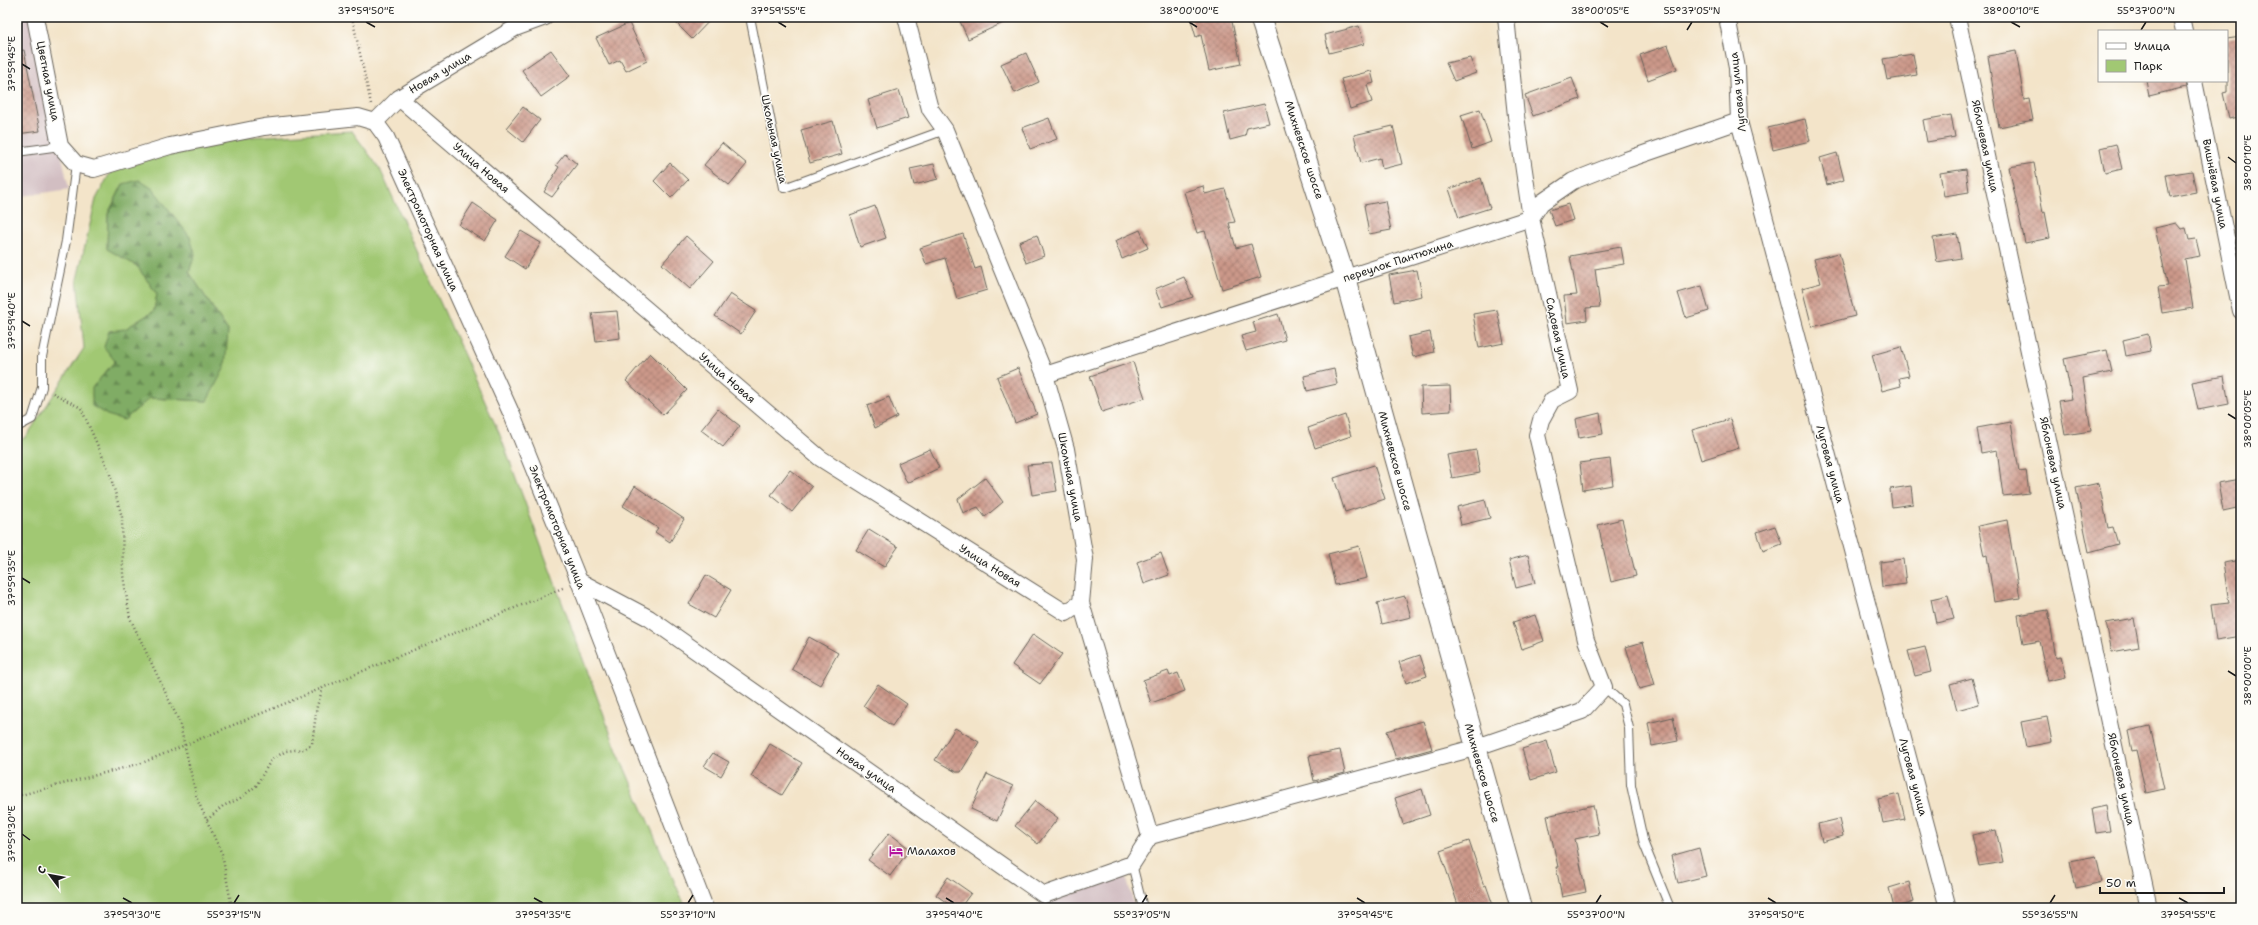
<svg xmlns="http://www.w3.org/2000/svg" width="2258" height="925" font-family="'Shantell Sans',sans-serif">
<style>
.industrial{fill:#d2bec2}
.green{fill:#a1c873;stroke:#5e7248;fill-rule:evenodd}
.forest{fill:url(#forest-firs);stroke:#4e6440}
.building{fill:url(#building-cross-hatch)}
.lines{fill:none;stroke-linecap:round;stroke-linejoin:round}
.service-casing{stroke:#676259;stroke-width:10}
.minor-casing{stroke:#676259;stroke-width:18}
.tertiary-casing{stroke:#676259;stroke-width:22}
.path{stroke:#676259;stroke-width:2.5;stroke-dasharray:1 3;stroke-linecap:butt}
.service{stroke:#fff;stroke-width:8}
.minor{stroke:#fff;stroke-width:16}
.tertiary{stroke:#fff;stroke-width:20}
.ticks{fill:none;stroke:#1c1c1c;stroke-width:1.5}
.labels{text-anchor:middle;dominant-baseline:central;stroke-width:3;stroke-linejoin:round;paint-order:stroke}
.street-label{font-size:11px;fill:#1c1c1c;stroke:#fdfcf7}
.poi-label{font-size:11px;fill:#1c1c1c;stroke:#fdfcf7;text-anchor:start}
.neatline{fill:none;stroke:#1c1c1c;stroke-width:1.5}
.ticks-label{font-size:10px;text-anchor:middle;fill:#1c1c1c}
</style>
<defs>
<pattern id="forest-firs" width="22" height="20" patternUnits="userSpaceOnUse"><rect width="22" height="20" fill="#80ac65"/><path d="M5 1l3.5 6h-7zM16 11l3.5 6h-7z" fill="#688b52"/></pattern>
<pattern id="building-cross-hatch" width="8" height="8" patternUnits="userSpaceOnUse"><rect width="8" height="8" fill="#cc998a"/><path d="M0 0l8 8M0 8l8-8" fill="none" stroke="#a57c70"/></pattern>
</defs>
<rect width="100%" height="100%" fill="#fdfcf7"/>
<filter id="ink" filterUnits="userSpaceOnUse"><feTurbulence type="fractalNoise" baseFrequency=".025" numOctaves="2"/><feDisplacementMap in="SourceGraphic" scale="8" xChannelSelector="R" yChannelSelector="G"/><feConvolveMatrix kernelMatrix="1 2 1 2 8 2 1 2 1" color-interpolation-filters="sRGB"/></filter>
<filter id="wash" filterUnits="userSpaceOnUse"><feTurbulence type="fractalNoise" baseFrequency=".012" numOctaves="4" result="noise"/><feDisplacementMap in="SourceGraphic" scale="16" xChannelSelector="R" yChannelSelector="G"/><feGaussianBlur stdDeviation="0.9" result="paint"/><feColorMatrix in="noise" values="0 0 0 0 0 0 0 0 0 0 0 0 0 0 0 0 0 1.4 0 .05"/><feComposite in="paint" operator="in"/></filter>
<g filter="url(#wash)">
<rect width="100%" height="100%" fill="#f3e4c9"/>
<path class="industrial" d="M17,17H32L69,189L17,197Z
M1126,876L1135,908H1026Z"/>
<path class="green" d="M352,131L380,169L500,435L617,751L686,908H17V442L26,437L84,348L77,279L96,199L111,171L215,139ZM123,184L195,254L189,272L228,331L207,401L150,398L124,420L92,388L115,361L125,329L154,311L157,294L137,266L107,248L108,214Z"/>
<path class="forest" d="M139,180L153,189L190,237L195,254L189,272L228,331L225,367L207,401L150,398L124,420L107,415L92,406V388L115,361L104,347L109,331L125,329L154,311L157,294L137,266L107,249L108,214L123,184Z"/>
<g id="blocks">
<path class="building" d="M670,17H713L692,39Z
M958,17H1016L968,39Z
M1190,17H1231L1241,64L1209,71L1201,35L1196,37Z
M629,23L647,61L626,71L620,60L609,65L596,38Z
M1359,26L1364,44L1329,53L1325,35Z
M2241,37V116L2229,119L2223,93L2227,92V39Z
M1668,45L1677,69L1648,80L1640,55Z
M24,50L40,131L17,134V51Z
M551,50L570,76L541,97L522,70Z
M2016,51L2024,100L2029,99L2033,120L1999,127L1988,56Z
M1026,53L1039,82L1015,93L1001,64Z
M1913,54L1917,75L1887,80L1883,59Z
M1470,58L1476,73L1454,81L1446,63Z
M1371,71L1374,83L1367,85L1372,102L1350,109L1341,79Z
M1572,78L1580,99L1533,116L1525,95Z
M2146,81H2185L2186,87L2149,96Z
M899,90L908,118L877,128L868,100Z
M1264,104L1269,123L1247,128L1245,136L1230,140L1224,113Z
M523,107L540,120L523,142L506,128Z
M1480,109L1491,142L1472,149L1461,115Z
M1951,115L1955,137L1927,142L1923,120Z
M1049,118L1057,139L1030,149L1022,128Z
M1805,119L1810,141L1773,150L1768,128Z
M833,121L842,154L810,163L801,130Z
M1393,126L1402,164L1382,169L1380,158L1361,163L1354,135Z
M722,143L747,164L729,185L704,165Z
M2116,144L2122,169L2105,173L2100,148Z
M1837,153L1844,180L1827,185L1820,158Z
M565,154L577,164L552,197L544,192L559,167L556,165Z
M670,163L688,180L671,198L654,181Z
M2034,163L2043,213L2045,212L2050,238L2025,243L2009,167Z
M934,164L938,179L914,185L910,169Z
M1966,169L1969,192L1944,196L1940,173Z
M2192,171L2196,192L2170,197L2166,175Z
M1481,178L1490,208L1459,218L1449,189Z
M1203,186L1205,194L1225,189L1235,222L1229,223L1236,248L1251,244L1261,277L1222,289L1205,231L1197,233L1184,192Z
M1385,201L1391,230L1369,234L1364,205Z
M473,203L498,220L485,241L459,225Z
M1568,204L1573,220L1555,226L1549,210Z
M875,206L886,238L860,247L850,215Z
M2176,223L2181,229L2186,228L2189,240L2196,239L2200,256L2185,259L2193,308L2162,313L2158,287L2168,286L2155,228Z
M1140,230L1148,248L1122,259L1115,241Z
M521,231L541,243L525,269L505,256Z
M963,234L975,269L981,267L987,290L957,299L945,258L926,264L920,248Z
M1957,234L1961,258L1937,262L1933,238Z
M1037,235L1044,256L1026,263L1019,242Z
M686,236L714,261L690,289L662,264Z
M1621,247L1624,264L1595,269L1600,307L1586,308L1587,320L1567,323L1564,296L1577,295L1570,256Z
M1839,253L1855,316L1812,327L1802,288L1821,283L1814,259Z
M1417,270L1422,296L1394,302L1389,275Z
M1184,277L1193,297L1162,307L1155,289Z
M1702,286L1709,311L1686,318L1678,293Z
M730,294L756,311L741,334L715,316Z
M1497,310L1504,343L1479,348L1473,314Z
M617,311L620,338L596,341L592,313Z
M1278,314L1285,340L1246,351L1241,336L1256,332L1253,322Z
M1430,332L1434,352L1413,357L1408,337Z
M2148,334L2151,351L2126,356L2123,340Z
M1901,347L1909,376L1899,378L1901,386L1882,391L1872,355Z
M2107,350L2112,372L2083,378L2091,431L2065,435L2059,401L2072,399L2064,359Z
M650,353L687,390L663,415L626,381Z
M1133,362L1145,398L1102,412L1090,376Z
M1018,368L1037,414L1015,423L997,377Z
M1334,369L1337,384L1307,391L1304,376Z
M2224,376L2229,404L2198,410L2192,382Z
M1450,386L1451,411L1422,413L1421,387Z
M889,397L897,417L875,428L867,406Z
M718,409L740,426L723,447L701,430Z
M1600,413L1603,434L1579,438L1576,419Z
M1345,415L1351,436L1315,448L1308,428Z
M1730,419L1739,448L1701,460L1692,430Z
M2011,422L2019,471L2026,470L2029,493L2003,496L1997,450L1981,453L1977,428Z
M930,449L939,468L907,483L898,463Z
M1476,450L1480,473L1452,478L1447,455Z
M1610,459L1613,485L1583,490L1580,463Z
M1052,463L1057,491L1032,495L1027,465Z
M1374,465L1385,499L1345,512L1334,478Z
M790,470L812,487L792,512L771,495Z
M985,478L1003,502L985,517L978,507L963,513L958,499Z
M2241,479V507L2223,511L2218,483Z
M2099,483L2108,528L2113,527L2118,544L2089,552L2076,488Z
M635,486L684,519L670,542L655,532L658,528L623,506Z
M1911,486L1913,504L1892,507L1890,489Z
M1485,500L1490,518L1461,525L1457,507Z
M1622,519L1636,576L1611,582L1598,525Z
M2007,520L2020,598L1994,602L1987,555L1984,556L1978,526Z
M1775,526L1782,544L1763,551L1757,532Z
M869,529L898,547L884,567L856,550Z
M1359,546L1367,578L1335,585L1328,554Z
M1161,553L1169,575L1144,584L1137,562Z
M1528,555L1535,583L1516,588L1509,560Z
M1903,559L1906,584L1882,587L1880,562Z
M2241,560V636L2216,640L2211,605L2229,603L2223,563Z
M706,575L731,590L714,618L689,604Z
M1948,595L1954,619L1936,623L1931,599Z
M1405,596L1411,617L1382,624L1377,603Z
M2048,610L2056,658L2061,657L2066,677L2048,681L2039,641L2023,644L2018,615Z
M1535,615L1544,641L1522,649L1513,622Z
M2134,618L2139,647L2112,652L2106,623Z
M1033,634L1062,654L1040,684L1012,665Z
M809,637L838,653L820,685L792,669Z
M1643,642L1655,685L1639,689L1626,647Z
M1925,647L1931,672L1915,676L1908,651Z
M1420,655L1427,676L1406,683L1399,662Z
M1168,671L1170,676L1178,673L1185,691L1151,703L1143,680Z
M1972,678L1979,704L1957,710L1950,684Z
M878,684L907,704L892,726L863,706Z
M1673,717L1678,741L1652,746L1648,723Z
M2047,717L2052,742L2026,747L2021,722Z
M1423,721L1432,749L1396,759L1387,731Z
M2150,726L2164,789L2146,793L2136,750L2132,751L2128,731Z
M955,728L979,742L961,772H956L935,760Z
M1547,741L1556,772L1531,780L1522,749Z
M770,744L802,763L782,795L751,776Z
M1340,750L1345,773L1314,781L1309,756Z
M713,753L729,762L721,776L704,766Z
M987,774L1013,786L997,821L971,809Z
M1422,789L1430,815L1403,824L1395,798Z
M1899,794L1905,819L1883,823L1878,799Z
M1035,801L1058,818L1038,844L1015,826Z
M1593,805L1599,834L1575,839L1586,892L1562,897L1556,867H1558L1547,816Z
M2106,806L2110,831L2096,833L2092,809Z
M1839,819L1843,836L1822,842L1818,824Z
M1996,830L2003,862L1979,866L1972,835Z
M889,833L910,849L890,876L868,860Z
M1469,841L1484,886L1486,885L1494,908H1459L1440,851Z
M1699,848L1706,876L1678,883L1671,856Z
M2096,856L2102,882L2076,888L2070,861Z
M948,877L971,893L960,908H954L936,895Z
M1909,882L1914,902L1894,908L1889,888Z"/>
</g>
</g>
<g filter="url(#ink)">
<use href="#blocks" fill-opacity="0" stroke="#676259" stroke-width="1"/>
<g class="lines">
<g class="service-casing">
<path id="service" d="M750,17L784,188L945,130
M17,152L60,146
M17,427L32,419L42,387V357L66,241L76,164
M1604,687L1623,704L1629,728L1631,785L1644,844L1670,908
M1132,864L1143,908"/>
</g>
<g class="minor-casing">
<path id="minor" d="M35,17L60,146L76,164L94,169L170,146L264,127L358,117L375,122
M906,17L930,109L945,130L1045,375L1066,449L1085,559L1081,603L1150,836
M1727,17L1737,68L1739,121L1948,908
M1957,17L2149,908
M2181,17L2184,31
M2194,81L2241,311
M399,98L820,458L1066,613L1081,603
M375,122L386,137L512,415L579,581L705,908
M375,122L399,98L515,28L545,17
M1045,375L1531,218L1541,203L1573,181L1626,160L1739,121
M579,581L649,618L1044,895L1132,864L1150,836
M1150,836L1474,748L1582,711L1604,687L1586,640L1537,435L1541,420L1552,400L1570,391L1531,218L1516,116L1506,17"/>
</g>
<g class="tertiary-casing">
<path id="tertiary" d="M1260,17L1345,278L1521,908"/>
</g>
<path class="path" d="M352,17L371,104
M53,393L81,408L109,471L122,517L123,575L130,618L179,721L197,799L222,854L232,908
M17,796L142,763L565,587
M207,820L223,806L239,799L256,786L271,760L286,751L304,749L312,744L317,706L323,688"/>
<use href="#service" class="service"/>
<use href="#minor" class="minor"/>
<use href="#tertiary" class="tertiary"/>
</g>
</g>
<path class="ticks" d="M366,22L375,27M778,22L786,27M1189,22L1197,27M1600,22L1608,27M2011,22L2020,27M1687,30L1692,22M2141,30L2146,22M22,64L30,69M2228,157L2236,163M22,321L30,326M2228,414L2236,419M22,578L30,583M2228,671L2236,676M22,834L30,840M123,898L132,903M534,898L543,903M946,898L954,903M1357,898L1365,903M1768,898L1776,903M2179,898L2188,903M234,903L239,895M688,903L693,895M1142,903L1147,895M1596,903L1601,895M2050,903L2055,895"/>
<defs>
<g id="hotel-bare" transform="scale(1.08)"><path d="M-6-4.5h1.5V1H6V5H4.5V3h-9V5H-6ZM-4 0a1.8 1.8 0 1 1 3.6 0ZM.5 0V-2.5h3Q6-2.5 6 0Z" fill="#b5179e" stroke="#fdfcf7" stroke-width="2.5" paint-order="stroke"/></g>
</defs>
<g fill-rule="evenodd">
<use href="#hotel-bare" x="896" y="851"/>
</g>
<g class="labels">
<g class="street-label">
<text transform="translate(440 73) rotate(-31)">Новая улица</text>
<text transform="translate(48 81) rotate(79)">Цветная улица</text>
<text transform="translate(1738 92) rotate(-96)">Луговая улица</text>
<text transform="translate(774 139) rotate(78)">Школьная улица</text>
<text transform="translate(1985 146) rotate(78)">Яблоневая улица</text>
<text transform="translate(1304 150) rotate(72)">Михневское шоссе</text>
<text transform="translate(481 168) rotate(41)">Улица Новая</text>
<text transform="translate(2215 184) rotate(79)">Вишнёвая улица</text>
<text transform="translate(428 230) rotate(66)">Электромоторная улица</text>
<text transform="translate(1398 261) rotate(-18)">переулок Пантюхина</text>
<text transform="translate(1558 338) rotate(78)">Садовая улица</text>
<text transform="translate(727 378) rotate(41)">Улица Новая</text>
<text transform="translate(1395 461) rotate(75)">Михневское шоссе</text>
<text transform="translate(2053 463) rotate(78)">Яблоневая улица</text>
<text transform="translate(1830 464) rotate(75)">Луговая улица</text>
<text transform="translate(1070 477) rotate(79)">Школьная улица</text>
<text transform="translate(557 527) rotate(68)">Электромоторная улица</text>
<text transform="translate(990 566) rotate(32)">Улица Новая</text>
<text transform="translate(866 770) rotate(35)">Новая улица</text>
<text transform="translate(1482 773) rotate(74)">Михневское шоссе</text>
<text transform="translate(1913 777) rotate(75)">Луговая улица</text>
<text transform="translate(2121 779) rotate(78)">Яблоневая улица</text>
</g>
<g class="poi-label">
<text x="907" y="851">Малахов</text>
</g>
</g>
<rect width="2258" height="925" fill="none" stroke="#fdfcf7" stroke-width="44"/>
<rect x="2098" y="30" width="130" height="52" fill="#fdfcf7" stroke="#a3a29f"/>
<rect x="2106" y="43" width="20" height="6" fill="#ffffff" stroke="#a3a29f"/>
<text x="2134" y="50" font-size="12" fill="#1c1c1c">Улица</text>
<rect x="2106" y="60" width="20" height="12" fill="#a1c873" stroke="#a3a29f"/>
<text x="2134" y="70" font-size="12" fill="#1c1c1c">Парк</text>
<g transform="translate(50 875) rotate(302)" stroke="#fdfcf7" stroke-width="3" paint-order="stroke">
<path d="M0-3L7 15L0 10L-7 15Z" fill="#1c1c1c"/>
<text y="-6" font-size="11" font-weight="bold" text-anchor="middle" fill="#1c1c1c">С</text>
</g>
<path d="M2100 887v6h124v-6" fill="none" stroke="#1c1c1c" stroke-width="2"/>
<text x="2106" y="887" font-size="12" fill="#1c1c1c" stroke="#fdfcf7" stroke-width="3" paint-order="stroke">50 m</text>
<rect x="22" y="22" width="2214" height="881" class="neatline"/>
<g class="ticks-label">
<text x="366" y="14">37°59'50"E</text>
<text x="778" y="14">37°59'55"E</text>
<text x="1189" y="14">38°00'00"E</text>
<text x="1600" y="14">38°00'05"E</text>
<text x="1692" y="14">55°37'05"N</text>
<text x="2011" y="14">38°00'10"E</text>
<text x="2146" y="14">55°37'00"N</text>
<text transform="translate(11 64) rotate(-90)" y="4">37°59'45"E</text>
<text transform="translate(2247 163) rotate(-90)" y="4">38°00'10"E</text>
<text transform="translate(11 321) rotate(-90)" y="4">37°59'40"E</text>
<text transform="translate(2247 419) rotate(-90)" y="4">38°00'05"E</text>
<text transform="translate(11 578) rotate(-90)" y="4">37°59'35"E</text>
<text transform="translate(2247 676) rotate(-90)" y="4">38°00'00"E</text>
<text transform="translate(11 834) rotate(-90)" y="4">37°59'30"E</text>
<text x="132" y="918">37°59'30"E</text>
<text x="234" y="918">55°37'15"N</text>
<text x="543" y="918">37°59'35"E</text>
<text x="688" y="918">55°37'10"N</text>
<text x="954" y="918">37°59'40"E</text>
<text x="1142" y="918">55°37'05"N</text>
<text x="1365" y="918">37°59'45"E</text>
<text x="1596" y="918">55°37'00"N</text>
<text x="1776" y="918">37°59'50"E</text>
<text x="2050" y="918">55°36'55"N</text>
<text x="2188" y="918">37°59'55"E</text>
</g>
</svg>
